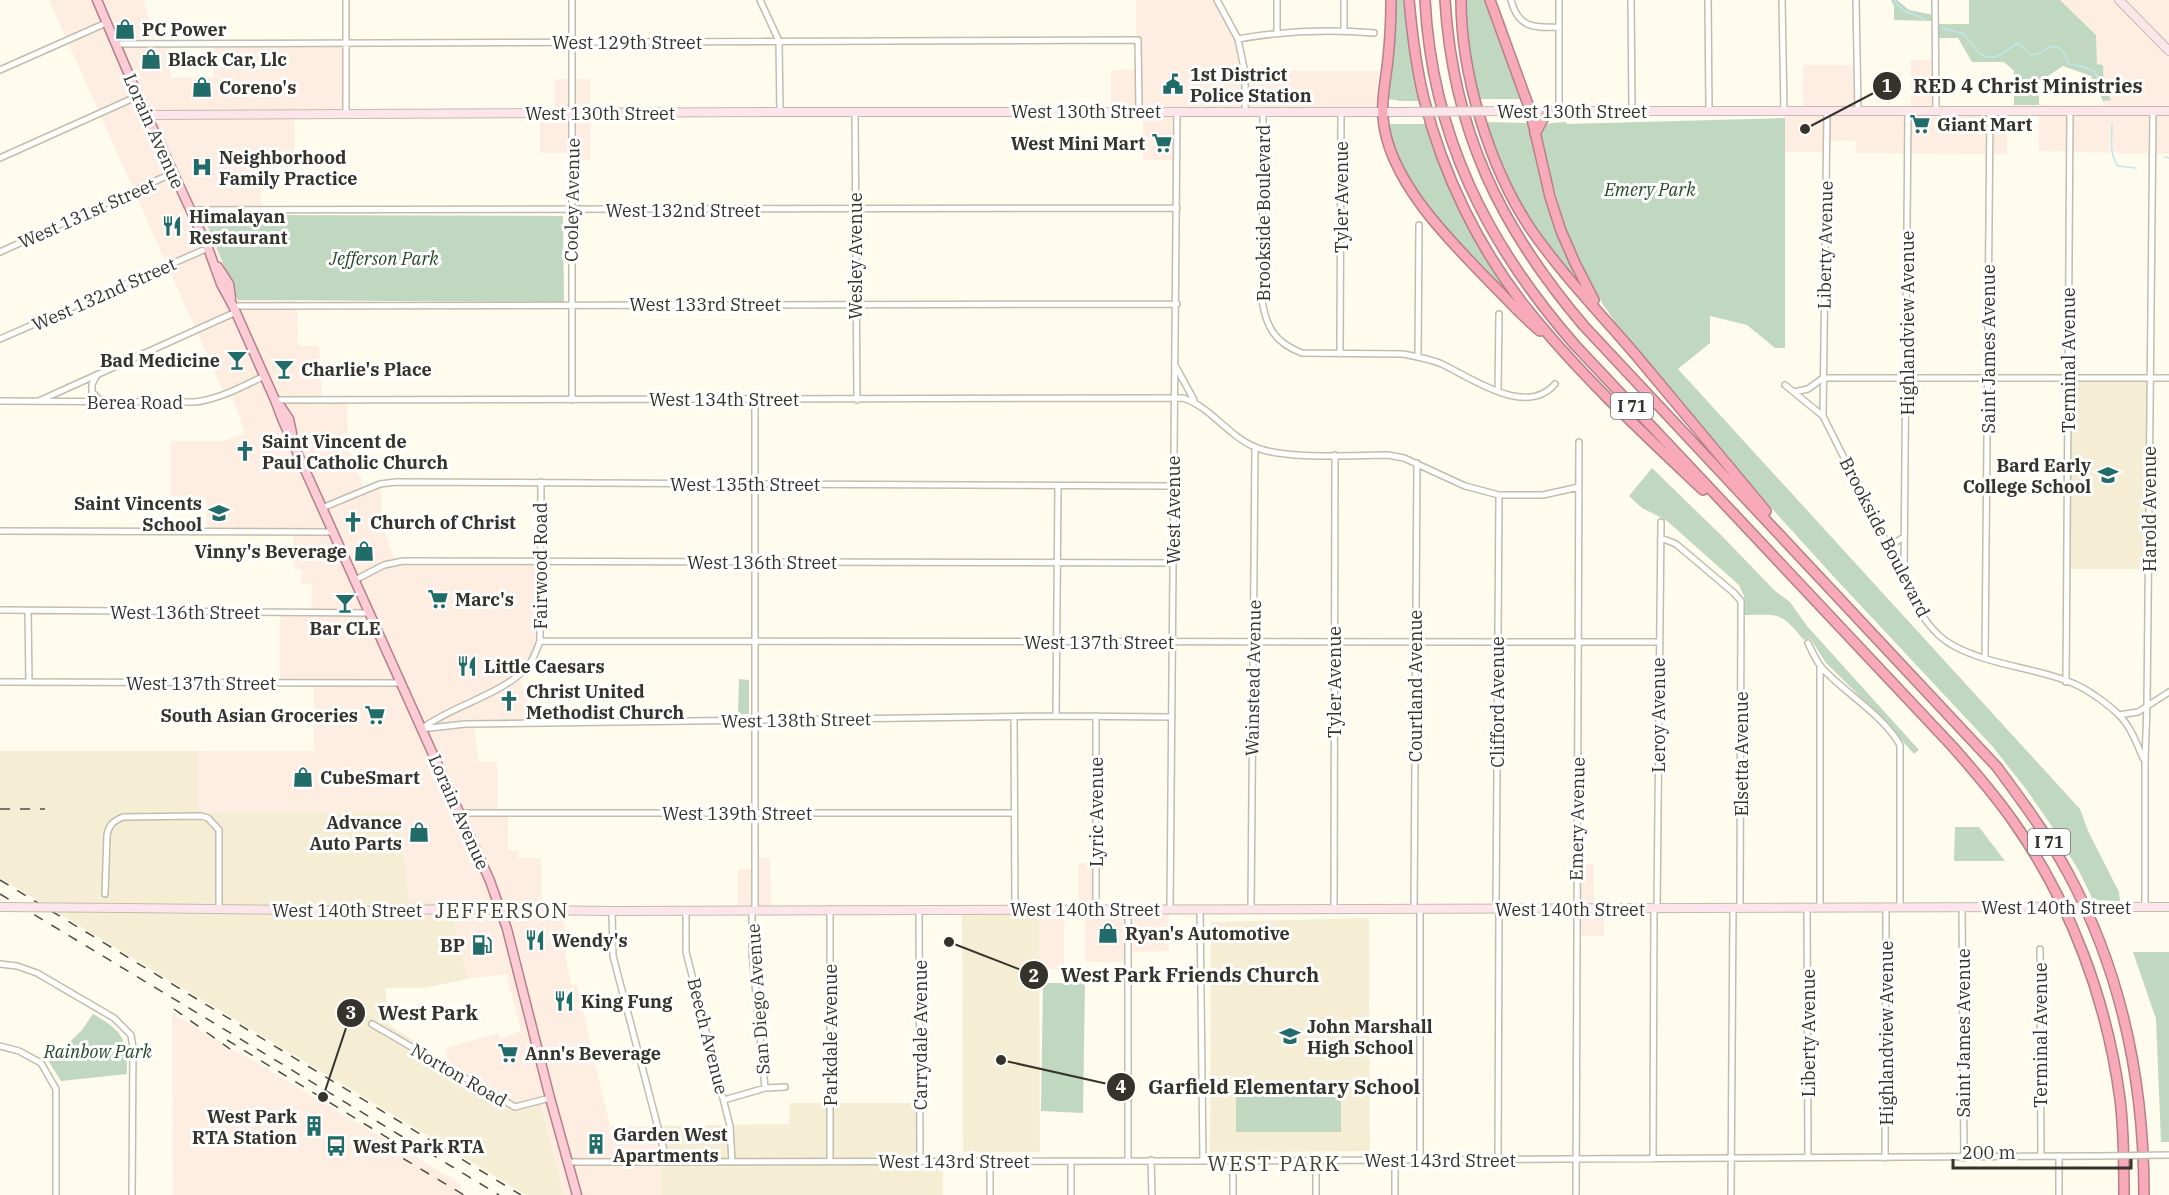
<svg xmlns="http://www.w3.org/2000/svg" width="2169" height="1195" font-family="'IBM Plex Serif',serif">
<style>
.commercial{fill:#feeee1}
.built{fill:#f5eed5}
.green{fill:#c0d7c0}
.lines{fill:none;stroke-linecap:round;stroke-linejoin:round}
.stream{stroke:#c0e7ed;stroke-width:1.5}
.street-casing{stroke:#c2bdac;stroke-width:8}
.secondary-casing{stroke:#c2bdac;stroke-width:10}
.primary-casing{stroke:#b48089;stroke-width:11}
.highway-casing{stroke:#b48089;stroke-width:12}
.street{stroke:#fff;stroke-width:5}
.secondary{stroke:#fde6eb;stroke-width:8}
.primary{stroke:#fbccd6;stroke-width:8}
.highway{stroke:#f8aabb;stroke-width:9}
.rail{stroke:#4f4d45;stroke-width:1.5;stroke-dasharray:10 10;stroke-linecap:butt}
.street-bridge-casing{stroke:#c2bdac;stroke-width:8;stroke-linecap:butt}
.secondary-bridge-casing{stroke:#c2bdac;stroke-width:10;stroke-linecap:butt}
.street-bridge{stroke:#fff;stroke-width:5}
.secondary-bridge{stroke:#fde6eb;stroke-width:8}
.labels{text-anchor:middle;dominant-baseline:central;stroke-width:6;stroke-linejoin:round;paint-order:stroke}
.shield{fill:#fff;stroke:#72706b;stroke-width:1.5}
.shield-label{font-size:16px;font-weight:bold;fill:#35332c}
.poi-label{font-size:18px;font-weight:bold;fill:#35332c;stroke:#fff;text-anchor:start}
.street-label{font-size:18px;fill:#35332c;stroke:#fff}
.park-label{font-size:18px;font-style:italic;fill:#264927;stroke:#fff}
.quarter-label{font-size:21px;letter-spacing:1.5px;fill:#494536;stroke:#fff}
.leader{fill:none;stroke:#35332c;stroke-width:2}
.callout-dot{fill:#35332c;stroke:#fff;stroke-width:2}
.mark-label{font-size:18px;text-anchor:middle;font-weight:bold;fill:#fff}
.callout-label{font-size:20px;text-anchor:middle;font-weight:bold;fill:#35332c;stroke:#fff;stroke-width:6;stroke-linejoin:round;paint-order:stroke}
</style>
<rect width="100%" height="100%" fill="#fffbed"/>
<path class="commercial" d="M49,0H144L155,43H170L171,78L214,77V46L342,45V112H294L295,167L260,168L261,215L205,219L238,300L297,301L298,346H319L322,397L347,398L348,449L364,487L381,481L382,525L396,564H537V640L533,654L527,665L516,673L528,701L529,721L474,723L478,761L497,762L498,810H508V850H518V858H541L542,907H564L566,961L571,984L577,985L610,1126H654L661,1153L662,1195H564L539,1099L520,1104L513,1103L448,1061L445,1048L498,1033L500,1038L521,1031L506,974L468,979L449,902H409L399,812L198,813V751H314V681L280,680V610H312V584H301L302,570L294,569L293,530H207L206,497L171,496V441H222L245,434L232,395L226,397Z
M1136,0H1220L1241,41L1247,71H1378L1376,116L1176,113V160H1143V109H1111V71L1136,69Z
M2060,0H2169V154L2039,151V105H2103V101L2110,100L2104,87L2103,65H2097L2096,35Z
M1911,60H1933L1934,112H2007V154L1856,153L1855,141H1829V152H1785L1784,114L1803,113V65H1858L1860,108L1911,107Z
M555,79H590V160H570L569,153H540V110H555Z
M752,858H770L771,906L738,907V869H752Z
M1078,863H1098V907L1169,906V951L1130,952V962H1085V913H1078Z
M1578,864H1594V906H1604V936H1578Z
M1039,914H1064V969H1039Z
M172,1013L461,1184V1195H173Z"/>
<path class="built" d="M2147,380L2145,569H2070L2071,381Z
M0,751H198V813L399,812L409,902H449L468,979L424,988H385L390,1026L513,1103L520,1104L539,1099L564,1195H526L0,878Z
M962,914H1039L1040,1152H963Z
M1369,918L1370,1151L1210,1152L1211,922Z
M790,1103H918L919,1159H943V1195H662L661,1153L654,1126L789,1124Z"/>
<path class="green" d="M1396,0H1403L1413,74L1420,101H1401L1387,99L1394,44Z
M1465,0H1486L1520,93V99H1479L1467,38Z
M1891,0H1897L1909,10L1934,15V21L1894,20V6Z
M1969,0H2060L2096,35L2097,64L2103,65L2104,87L2111,100L2103,101L2091,76L2063,66L2039,82V105H2014V71L2004,62H1972L1958,38H1937V24H1969Z
M1785,118V348H1775L1747,325L1710,316V343L1678,369L2080,809L2088,831L2119,892L2120,901L2093,900L2079,871L2051,825L2026,789L1993,747L1834,577L1738,471L1615,322L1602,303L1566,232L1540,137C1542,121 1552,123 1566,122L1567,124Z
M1486,122L1528,123L1541,183L1553,224L1575,273L1572,274C1562,263 1551,251 1542,239C1516,204 1500,163 1486,122Z
M1387,124H1425C1448,193 1474,244 1516,303C1471,257 1419,211 1395,151C1391,142 1387,133 1387,124Z
M249,215L563,216L564,302L238,300L205,219Z
M1652,468L1723,537L1775,591L1790,602L1807,626L1919,750L1914,754L1879,715L1826,663L1810,638L1804,640C1780,611 1780,615 1744,615V596L1739,585L1666,520L1642,508L1629,496Z
M739,679L749,680V714H738Z
M1955,827H1979L2005,861H1954Z
M2133,952H2169V1142H2161L2156,1019Z
M1043,983H1085L1083,1113L1041,1111Z
M93,1014C124,1032 127,1039 127,1074L61,1081L49,1062L82,1030Z
M1236,1088L1341,1089V1132H1236Z"/>
<g class="lines">
<path class="stream" d="M1894,0C1906,18 1911,10 1926,20
M1942,28L1964,34C1974,46 1981,65 2002,54C2008,50 2012,46 2018,43L2032,55L2042,53L2048,47C2064,45 2063,52 2069,64L2084,67L2095,72L2103,91
M2112,124C2112,138 2109,154 2118,166L2136,168
M2165,157L2169,158"/>
<g class="street-casing">
<path id="street" d="M572,0V400
M760,0L779,41L780,112
M1217,0L1238,39L1245,73V112
M1277,0V32
M1511,0C1518,28 1534,28 1559,27
M1631,0L1632,111
M1708,0L1709,111
M1782,0L1784,112
M1856,0L1858,111
M1935,0L1936,110
M1344,31V0
M1238,39C1283,31 1328,29 1374,33
M115,44L1138,40L1139,111
M0,70L106,23
M1559,110V0
M855,112L857,400
M1263,112L1262,300C1266,327 1275,343 1302,353L1403,354C1417,357 1432,359 1444,365C1474,380 1527,417 1555,384
M346,114V0
M0,158L138,96
M190,210L1177,208
M0,252L173,173
M233,306L1177,304
M0,339L208,248
M1340,354L1341,113
M1418,357L1419,225
M1176,367L1194,400
M97,375L92,384V392L101,401
M1785,385L1823,416L1904,577C1913,602 1929,633 1954,646C1993,667 2043,668 2081,687C2092,693 2109,705 2118,714C2130,725 2137,744 2143,758
M1498,391L1499,314
M1794,392L1808,389L1823,378H2169
M41,400L236,312
M275,400L1183,398C1211,407 1228,436 1255,447C1283,460 1355,455 1388,455L1404,458L1465,486L1499,495H1543L1579,487
M0,401L195,402C219,399 242,387 264,376
M1823,416L1827,111
M322,508L380,484L396,482L1173,486
M0,531L333,532
M1661,538L1676,544L1734,593L1741,601L1740,907
M1886,541L1896,542L1904,537
M1904,574L1908,110
M355,580L384,565L403,561L1172,563
M0,610L370,613
M28,611L29,682
M540,641L1659,642
M1808,643C1812,651 1816,661 1822,668C1845,693 1883,715 1900,745V907
M1985,658L1990,111
M1820,666V908
M0,682L401,683
M2066,682L2070,111
M2119,715L2138,712L2169,692
M1056,716L1058,486
M1014,717L1015,909
M424,727C454,705 504,694 528,666C534,659 537,649 540,641L541,482
M421,729L465,724L1056,716L1172,717
M459,813H1014
M105,894L107,835C109,825 113,821 123,817L201,816L208,818L219,830V908
M2145,907V761L2147,705L2153,111
M1334,908L1335,455
M1414,908L1417,463
M1496,908L1499,495
M1657,908L1661,522
M1807,908L1808,1158
M1962,908L1964,1158
M830,909V1161
M1096,909V716
M1170,909L1177,111
M1200,909L1203,1161
M1251,909L1255,448
M1420,909V1160
M686,910V952L730,1126L732,1162
M752,910V953L765,1088
M755,910V398
M919,910L920,1161
M612,911L613,956L667,1162
M2040,949L2041,1156
M0,964L17,966L37,973L114,1018L131,1035L133,1048L132,1195
M372,1024L515,1107L550,1098
M0,1046L19,1051L41,1063L56,1089V1195
M724,1100L765,1088L785,1087
M1885,1158L1886,908
M1653,1159L1654,909
M1151,1160L1152,1195
M1395,1160V1195
M1498,1160L1499,908
M990,1161V1195
M1128,1161V909
M1233,1161V1195
M568,1162L1208,1161L2098,1156
M1071,1162V1195
M1316,1195V1161
M1576,1195L1579,442
M1731,1195L1733,907
M2059,1195V1156"/>
</g>
<g class="secondary-casing">
<path id="secondary" d="M2119,0L2169,51
M1505,111H2169
M147,115L780,112H1404
M2113,907H2169
M124,908L379,911L448,909L612,911L2037,907"/>
</g>
<g class="primary-casing">
<path id="primary" d="M97,0L138,96L208,248L221,284L233,306L275,400L283,421L490,881L507,929L550,1098L577,1195
M218,267L229,284L231,298
M281,407L289,419L292,433"/>
</g>
<g class="highway-casing">
<path id="highway" d="M1391,0C1391,20 1390,40 1388,59C1386,79 1381,99 1383,118C1388,180 1450,241 1491,283C1507,299 1522,316 1540,331
M1409,0C1412,33 1416,67 1424,99C1443,175 1479,249 1528,310C1580,375 1643,433 1703,490
M1425,0C1432,136 1487,244 1575,345L1953,747C1974,771 1995,795 2013,821C2071,903 2107,1001 2120,1099C2124,1131 2124,1163 2124,1195
M1445,0C1453,131 1500,227 1584,326L1997,767C2022,801 2048,836 2068,873C2122,973 2144,1083 2144,1195
M1461,0C1461,74 1489,166 1530,228C1561,273 1600,313 1635,354C1679,406 1722,459 1766,511
M1490,0L1530,110L1550,197L1561,231L1575,263L1594,300
M1535,134L1548,110"/>
</g>
<use href="#street" class="street"/>
<use href="#secondary" class="secondary"/>
<use href="#primary" class="primary"/>
<use href="#highway" class="highway"/>
<path class="rail" d="M0,809H45
M0,880L521,1195
M0,894L499,1195
M174,1009L230,1049
M227,1040L391,1140
M369,1138L464,1195"/>
<g class="street-bridge-casing">
<path id="street-bridge" d="M2098,1156L2169,1155"/>
</g>
<g class="secondary-bridge-casing">
<path id="secondary-bridge" d="M1404,112L1505,111
M0,907L124,908
M2037,907H2113"/>
</g>
<use href="#street-bridge" class="street-bridge"/>
<use href="#secondary-bridge" class="secondary-bridge"/>
</g>
<defs>
<g id="shop-bare" transform="scale(1.62)"><path d="M-5-2.5h2.3a2.7 3.5 0 0 1 5.4 0H5L5.5 6h-11ZM-1.5-2.5h3a1.5 2.3 0 0 0-3 0Z" fill="#216c69" stroke="#fff" stroke-width="2.5" paint-order="stroke"/></g>
<g id="civic-bare" transform="scale(1.62)"><path d="M-.6-6.5H3V-4.5H.6V-3L4-1V1h2V6H-6V1h2V-1L-.6-3ZM-1.2 2.5V6h2.4V2.5Z" fill="#216c69" stroke="#fff" stroke-width="2.5" paint-order="stroke"/></g>
<g id="supermarket-bare" transform="scale(1.62)"><path d="M-6-5.5h2.5l.6 2H6L4.5 2H-2.5L-4.4-4H-6ZM-1.5 3.2a1.3 1.3 0 1 0 .1 0ZM3 3.2a1.3 1.3 0 1 0 .1 0Z" fill="#216c69" stroke="#fff" stroke-width="2.5" paint-order="stroke"/></g>
<g id="hospital-bare" transform="scale(1.62)"><path d="M-5-5h3v3.5h4V-5h3V5h-3V1.5h-4V5h-3Z" fill="#216c69" stroke="#fff" stroke-width="2.5" paint-order="stroke"/></g>
<g id="restaurant-bare" transform="scale(1.62)"><path d="M-5-6h1v4h1v-4h1v4h1v-4h1v5L-1.5 .5V6h-2V.5L-5-1ZM5-6V6H3V1.5H1.5Q1.5-4 5-6Z" fill="#216c69" stroke="#fff" stroke-width="2.5" paint-order="stroke"/></g>
<g id="bar-bare" transform="scale(1.62)"><path d="M-6-5H6L.8 .8V4.5H3.5V6h-7V4.5H-.8V.8Z" fill="#216c69" stroke="#fff" stroke-width="2.5" paint-order="stroke"/></g>
<g id="church-bare" transform="scale(1.62)"><path d="M-1.2-6h2.4v3.5h3.3v2.4h-3.3V6h-2.4V-.1h-3.3v-2.4h3.3Z" fill="#216c69" stroke="#fff" stroke-width="2.5" paint-order="stroke"/></g>
<g id="school-bare" transform="scale(1.62)"><path d="M0-5L7-2L0 1L-7-2ZM-4 1L0 2.5L4 1V4Q0 6-4 4Z" fill="#216c69" stroke="#fff" stroke-width="2.5" paint-order="stroke"/></g>
<g id="fuel-bare" transform="scale(1.62)"><path d="M-5.5-6h7V0h2V4h1.3V-2.5L3-4.5l.8-.8L6-3V5H2.5V1h-1V6h-7ZM-4.2-4.7v3.2H.2V-4.7Z" fill="#216c69" stroke="#fff" stroke-width="2.5" paint-order="stroke"/></g>
<g id="building-bare" transform="scale(1.62)"><path d="M-4-6H4V6H1V3H-1V6H-4ZM-2.5-4.3h1.7v1.8h-1.7ZM.8-4.3h1.7v1.8H.8ZM-2.5-1h1.7V.8h-1.7ZM.8-1h1.7V.8H.8Z" fill="#216c69" stroke="#fff" stroke-width="2.5" paint-order="stroke"/></g>
<g id="bus-bare" transform="scale(1.62)"><path d="M-5-6H5V4H4V6H2V4H-2V6H-4V4H-5ZM-3.5-4V0h7V-4ZM-3.5 1.2v1.5H-2V1.2ZM2 1.2v1.5H3.5V1.2Z" fill="#216c69" stroke="#fff" stroke-width="2.5" paint-order="stroke"/></g>
</defs>
<g fill-rule="evenodd">
<use href="#shop-bare" x="125" y="29"/>
<use href="#shop-bare" x="151" y="59"/>
<use href="#civic-bare" x="1173" y="84"/>
<use href="#shop-bare" x="202" y="87"/>
<use href="#supermarket-bare" x="1920" y="124"/>
<use href="#supermarket-bare" x="1162" y="143"/>
<use href="#hospital-bare" x="202" y="167"/>
<use href="#restaurant-bare" x="172" y="226"/>
<use href="#bar-bare" x="237" y="360"/>
<use href="#bar-bare" x="284" y="369"/>
<use href="#church-bare" x="245" y="451"/>
<use href="#school-bare" x="2108" y="475"/>
<use href="#school-bare" x="219" y="513"/>
<use href="#church-bare" x="353" y="522"/>
<use href="#shop-bare" x="364" y="551"/>
<use href="#supermarket-bare" x="438" y="599"/>
<use href="#bar-bare" x="345" y="603"/>
<use href="#restaurant-bare" x="467" y="666"/>
<use href="#church-bare" x="509" y="701"/>
<use href="#supermarket-bare" x="375" y="715"/>
<use href="#shop-bare" x="303" y="777"/>
<use href="#shop-bare" x="419" y="832"/>
<use href="#shop-bare" x="1108" y="933"/>
<use href="#restaurant-bare" x="535" y="940"/>
<use href="#fuel-bare" x="482" y="945"/>
<use href="#restaurant-bare" x="564" y="1001"/>
<use href="#school-bare" x="1290" y="1036"/>
<use href="#supermarket-bare" x="508" y="1053"/>
<use href="#building-bare" x="314" y="1126"/>
<use href="#building-bare" x="596" y="1144"/>
<use href="#bus-bare" x="336" y="1146"/>
</g>
<g class="labels">
<g class="shield">
<rect x="1611" y="393" width="42" height="26" rx="4.5"/>
<rect x="2028" y="829" width="42" height="26" rx="4.5"/>
</g>
<g class="shield-label">
<text x="1632" y="406">I 71</text>
<text x="2049" y="842">I 71</text>
</g>
<g class="poi-label">
<text x="142" y="29">PC Power</text>
<text x="168" y="59">Black Car, Llc</text>
<text x="1190" y="74">1st District<tspan x="1190" dy="21">Police Station</tspan></text>
<text x="219" y="87">Coreno's</text>
<text x="1937" y="124">Giant Mart</text>
<text x="1145" y="143" text-anchor="end">West Mini Mart</text>
<text x="219" y="157">Neighborhood<tspan x="219" dy="21">Family Practice</tspan></text>
<text x="189" y="216">Himalayan<tspan x="189" dy="21">Restaurant</tspan></text>
<text x="220" y="360" text-anchor="end">Bad Medicine</text>
<text x="301" y="369">Charlie's Place</text>
<text x="262" y="441">Saint Vincent de<tspan x="262" dy="21">Paul Catholic Church</tspan></text>
<text x="2091" y="465" text-anchor="end">Bard Early<tspan x="2091" dy="21">College School</tspan></text>
<text x="202" y="503" text-anchor="end">Saint Vincents<tspan x="202" dy="21">School</tspan></text>
<text x="370" y="522">Church of Christ</text>
<text x="347" y="551" text-anchor="end">Vinny's Beverage</text>
<text x="455" y="599">Marc's</text>
<text x="345" y="628" text-anchor="middle">Bar CLE</text>
<text x="484" y="666">Little Caesars</text>
<text x="526" y="691">Christ United<tspan x="526" dy="21">Methodist Church</tspan></text>
<text x="358" y="715" text-anchor="end">South Asian Groceries</text>
<text x="320" y="777">CubeSmart</text>
<text x="402" y="822" text-anchor="end">Advance<tspan x="402" dy="21">Auto Parts</tspan></text>
<text x="1125" y="933">Ryan's Automotive</text>
<text x="552" y="940">Wendy's</text>
<text x="465" y="945" text-anchor="end">BP</text>
<text x="581" y="1001">King Fung</text>
<text x="1307" y="1026">John Marshall<tspan x="1307" dy="21">High School</tspan></text>
<text x="525" y="1053">Ann's Beverage</text>
<text x="297" y="1116" text-anchor="end">West Park<tspan x="297" dy="21">RTA Station</tspan></text>
<text x="613" y="1134">Garden West<tspan x="613" dy="21">Apartments</tspan></text>
<text x="353" y="1146">West Park RTA</text>
</g>
<g class="street-label">
<text x="627" y="42">West 129th Street</text>
<text x="1086" y="111">West 130th Street</text>
<text x="1572" y="111">West 130th Street</text>
<text x="600" y="113">West 130th Street</text>
<text transform="translate(154 131) rotate(66)">Lorain Avenue</text>
<text transform="translate(1341 197) rotate(-90)">Tyler Avenue</text>
<text transform="translate(572 200) rotate(-89)">Cooley Avenue</text>
<text x="683" y="210">West 132nd Street</text>
<text transform="translate(87 213) rotate(-24)">West 131st Street</text>
<text transform="translate(1263 213) rotate(-90)">Brookside Boulevard</text>
<text transform="translate(1825 245) rotate(-89)">Liberty Avenue</text>
<text transform="translate(855 256) rotate(-90)">Wesley Avenue</text>
<text transform="translate(104 294) rotate(-24)">West 132nd Street</text>
<text x="705" y="304">West 133rd Street</text>
<text transform="translate(1907 323) rotate(-90)">Highlandview Avenue</text>
<text transform="translate(1988 349) rotate(-90)">Saint James Avenue</text>
<text transform="translate(2068 360) rotate(-90)">Terminal Avenue</text>
<text x="724" y="399">West 134th Street</text>
<text x="135" y="402">Berea Road</text>
<text x="745" y="484">West 135th Street</text>
<text transform="translate(2149 509) rotate(-90)">Harold Avenue</text>
<text transform="translate(1173 510) rotate(-90)">West Avenue</text>
<text transform="translate(1885 537) rotate(63)">Brookside Boulevard</text>
<text x="762" y="562">West 136th Street</text>
<text transform="translate(540 566) rotate(-90)">Fairwood Road</text>
<text x="185" y="612">West 136th Street</text>
<text x="1099" y="642">West 137th Street</text>
<text transform="translate(1253 678) rotate(-89)">Wainstead Avenue</text>
<text transform="translate(1334 682) rotate(-90)">Tyler Avenue</text>
<text x="201" y="683">West 137th Street</text>
<text transform="translate(1415 686) rotate(-90)">Courtland Avenue</text>
<text transform="translate(1497 702) rotate(-90)">Clifford Avenue</text>
<text transform="translate(1658 715) rotate(-90)">Leroy Avenue</text>
<text transform="translate(796 720) rotate(-1)">West 138th Street</text>
<text transform="translate(1741 754) rotate(-90)">Elsetta Avenue</text>
<text transform="translate(459 812) rotate(66)">Lorain Avenue</text>
<text transform="translate(1096 812) rotate(-90)">Lyric Avenue</text>
<text x="737" y="813">West 139th Street</text>
<text transform="translate(1577 819) rotate(-89)">Emery Avenue</text>
<text x="2056" y="907">West 140th Street</text>
<text x="1085" y="909">West 140th Street</text>
<text x="1570" y="909">West 140th Street</text>
<text x="347" y="910">West 140th Street</text>
<text transform="translate(758 999) rotate(-94)">San Diego Avenue</text>
<text transform="translate(1808 1033) rotate(-90)">Liberty Avenue</text>
<text transform="translate(1886 1033) rotate(-90)">Highlandview Avenue</text>
<text transform="translate(1963 1033) rotate(-90)">Saint James Avenue</text>
<text transform="translate(830 1035) rotate(-90)">Parkdale Avenue</text>
<text transform="translate(920 1035) rotate(-90)">Carrydale Avenue</text>
<text transform="translate(2040 1035) rotate(-90)">Terminal Avenue</text>
<text transform="translate(708 1036) rotate(76)">Beech Avenue</text>
<text transform="translate(459 1075) rotate(30)">Norton Road</text>
<text x="1440" y="1160">West 143rd Street</text>
<text x="954" y="1161">West 143rd Street</text>
</g>
<g class="park-label">
<text x="1650" y="189">Emery Park</text>
<text x="384" y="258">Jefferson Park</text>
<text x="98" y="1051">Rainbow Park</text>
</g>
<g class="quarter-label">
<text x="502" y="910">JEFFERSON</text>
<text x="1274" y="1163">WEST PARK</text>
</g>
</g>
<path class="leader" d="M1805 129L1887 86M949 942L1034 975M323 1097L351 1013M1001 1060L1121 1087"/>
<g class="callout-dot">
<circle cx="1805" cy="129" r="6"/>
<circle cx="949" cy="942" r="6"/>
<circle cx="323" cy="1097" r="6"/>
<circle cx="1001" cy="1060" r="6"/>
<circle cx="1887" cy="86" r="15"/>
<circle cx="1034" cy="975" r="15"/>
<circle cx="351" cy="1013" r="15"/>
<circle cx="1121" cy="1087" r="15"/>
</g>
<g class="mark-label">
<text x="1887" y="92">1</text>
<text x="1034" y="982">2</text>
<text x="351" y="1019">3</text>
<text x="1121" y="1093">4</text>
</g>
<g class="callout-label">
<text x="2028" y="93">RED 4 Christ Ministries</text>
<text x="1190" y="982">West Park Friends Church</text>
<text x="428" y="1020">West Park</text>
<text x="1284" y="1094">Garfield Elementary School</text>
</g>
<path d="M1953 1159v9h178v-9" fill="none" stroke="#35332c" stroke-width="3"/>
<text x="1962" y="1159" font-size="18" fill="#35332c" stroke="#ffffff" stroke-width="4.5" paint-order="stroke">200 m</text>
</svg>
